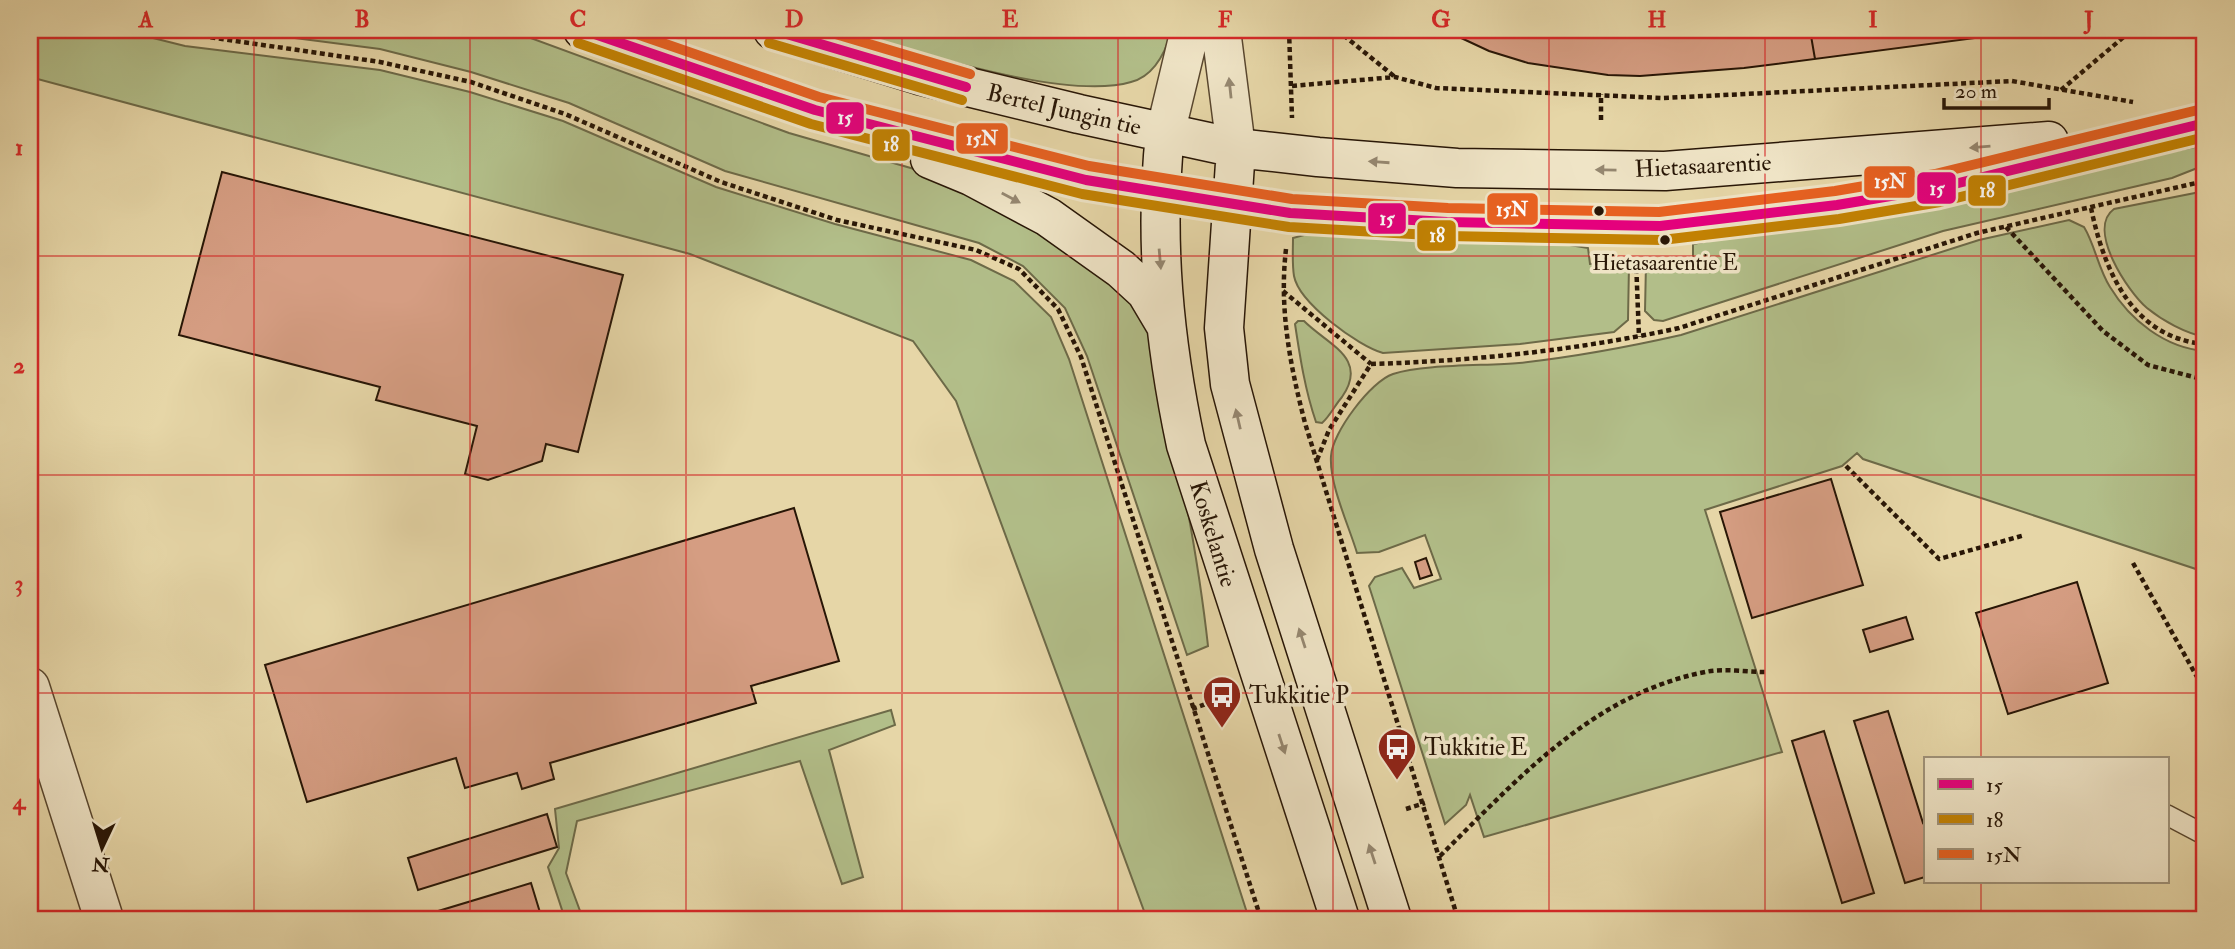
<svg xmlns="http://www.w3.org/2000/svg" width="2235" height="949" font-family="'IM FELL Double Pica',serif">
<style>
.green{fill:#b2be89;stroke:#6d6a48;stroke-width:2}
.building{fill:#d59d82;stroke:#281606;stroke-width:2}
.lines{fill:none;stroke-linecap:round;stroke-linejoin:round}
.lane-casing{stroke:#58462e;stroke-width:22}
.street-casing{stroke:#58462e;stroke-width:41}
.secondary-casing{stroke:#281606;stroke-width:41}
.path{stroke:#281606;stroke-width:4.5;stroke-dasharray:5 3.5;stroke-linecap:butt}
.lane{stroke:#efe4c6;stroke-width:19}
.street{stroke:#efe4c6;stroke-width:38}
.secondary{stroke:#efe4c6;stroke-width:38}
.bus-1-casing{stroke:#efe4c6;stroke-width:16}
.bus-2-casing{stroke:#efe4c6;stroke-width:16}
.bus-3-casing{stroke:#efe4c6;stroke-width:16}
.bus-1{stroke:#e5007d;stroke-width:10}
.bus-2{stroke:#c38202;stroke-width:10}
.bus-3{stroke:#e86121;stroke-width:10}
.oneway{fill:#958770}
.grid{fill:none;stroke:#d62828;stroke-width:2;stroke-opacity:0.55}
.bus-dot{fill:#281606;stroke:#efe4c6;stroke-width:2.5}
.labels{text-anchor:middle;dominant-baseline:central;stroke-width:7;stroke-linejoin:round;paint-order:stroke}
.bus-label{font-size:22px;fill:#281606;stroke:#efe4c6}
.street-label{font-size:24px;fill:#281606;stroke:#efe4c6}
.poi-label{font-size:24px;fill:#281606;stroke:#efe4c6;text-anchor:start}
.line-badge{stroke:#efe4c6;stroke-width:2.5}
.badge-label{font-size:19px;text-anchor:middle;font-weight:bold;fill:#fff}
.neatline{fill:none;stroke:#d62828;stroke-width:2.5}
.grid-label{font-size:23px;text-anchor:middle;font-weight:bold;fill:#d62828}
</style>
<rect width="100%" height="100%" fill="#e6d6a7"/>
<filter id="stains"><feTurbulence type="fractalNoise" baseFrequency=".00286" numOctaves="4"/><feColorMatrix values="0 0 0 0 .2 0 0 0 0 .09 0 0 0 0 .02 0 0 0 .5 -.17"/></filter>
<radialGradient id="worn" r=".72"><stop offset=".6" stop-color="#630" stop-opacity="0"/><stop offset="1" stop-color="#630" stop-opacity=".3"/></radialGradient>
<path class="green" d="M30,30H121L185,46L380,70L470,92L563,121L716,187L835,224L971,260L1014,281L1051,317L1069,359L1249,919H1147L956,401L913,341L690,254L30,77Z
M233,30H509L789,133L942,177L983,195L1131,298C1158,335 1163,385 1172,430C1187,502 1200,573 1208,646L1187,655L1087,356L1065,308L1023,266L979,243L725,171L569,103L471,72L380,49Z
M837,30H1172C1166,51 1155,76 1131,82C1063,102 908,48 837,30Z
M2205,145V165L2172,178L1943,231L1663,321L1654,320L1645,311L1646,263L1693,259V244Z
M2205,191V337C2185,333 2163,321 2147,308C2128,292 2086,229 2114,209Z
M2069,220L2084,227C2095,245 2098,268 2110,287C2130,320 2165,348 2205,351V572L1863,459L1857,453L1842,466L1705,510L1782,752L1484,837L1470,795L1466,805L1445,824L1369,586L1375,577L1402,568L1414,588L1441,579L1425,535L1379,552L1357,553C1349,526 1329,484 1331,456C1332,433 1371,381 1393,374C1423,364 1485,366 1519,363C1574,357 1628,347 1681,335L1979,240Z
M1315,232L1509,235L1588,248L1590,264L1625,262L1629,265L1628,320L1614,332L1520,344L1383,353C1358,346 1299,303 1294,276C1292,264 1293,250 1293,238Z
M1298,321H1304C1328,345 1369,358 1342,397C1335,405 1330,416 1322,423L1316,422C1305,390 1300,357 1295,324Z
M891,710L895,725L829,750L863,877L842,884L800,761L577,821L566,873L583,919H565L548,867L559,848L555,809Z"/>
<path class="building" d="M1444,30H1810L1815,59L1744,68L1640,76L1608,75L1528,63L1489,51Z
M1810,30H2036L1815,59Z
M222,172L623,275L578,452L546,444L542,461L488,480L465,474L477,426L376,400L380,387L179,335Z
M1831,479L1863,585L1752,618L1720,512Z
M794,508L839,661L751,686L756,703L550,763L554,779L522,789L517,773L465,788L456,758L307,802L265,665Z
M1426,558L1432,575L1420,579L1415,562Z
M2077,582L2108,683L2008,714L1976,613Z
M1906,617L1913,639L1870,652L1863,630Z
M1888,711L1923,823L1925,822V877L1905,883L1854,721Z
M1824,731L1874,893L1842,903L1792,741Z
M547,814L557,847L418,890L408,858Z
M531,883L542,919H437L435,912Z"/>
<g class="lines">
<g class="lane-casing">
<path id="lane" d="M2167,815L2205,835"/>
</g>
<g class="street-casing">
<path id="street" d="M1221,30L1236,148
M1165,134L1190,30
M30,687L104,919"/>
</g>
<g class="secondary-casing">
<path id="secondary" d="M583,30L815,110L1086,180L1290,213L1447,222L1660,226L1837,205L1938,188L2205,123
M773,30L919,75L1079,114L1236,148L1318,157L1457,168L1665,171L2049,141
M1165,134C1154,240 1164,341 1186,445L1340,919
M1236,148L1224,328L1230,384L1274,549L1392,919
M930,159L971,176L1048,217L1121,269L1146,292L1165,324"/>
</g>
<path class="path" d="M160,30L380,62L471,82L565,114L721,182L837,220L976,250L1019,269L1058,309L1081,357L1261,919
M1289,30L1292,118
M1337,30L1395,77
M1292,86L1395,77L1436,88L1663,98L2012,81L2133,102
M2061,90L2132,30
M1601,120V94
M2091,208C2104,270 2132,338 2205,344
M2006,227L2103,331L2148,365L2205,380
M1286,249C1279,309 1290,365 1305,423L1458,919
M1636,260L1639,337
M1283,291L1371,364
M1317,460L1329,430L1371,364C1474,361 1578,350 1679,328L1977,233L2205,181
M1846,466L1939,559L2025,535
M2133,563L2201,684
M1192,709L1214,701
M1406,809L1425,803
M1440,856C1518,779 1593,694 1705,672C1724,668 1746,672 1765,672"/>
<use href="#lane" class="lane"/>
<use href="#street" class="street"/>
<use href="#secondary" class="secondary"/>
<g class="bus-1-casing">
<path id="bus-1" d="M583,30L815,110L1086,180L1290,213L1447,222L1660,226L1837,205L1938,188L2205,123
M773,30L966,87"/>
</g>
<g class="bus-2-casing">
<path id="bus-2" d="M578,43L811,124L1082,194L1289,227L1447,236L1662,240L1839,219L1940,202L2205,137
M769,43L962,100"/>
</g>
<g class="bus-3-casing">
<path id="bus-3" d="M625,30L819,97L1089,166L1292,199L1448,208L1659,212L1835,191L1935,174L2202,109
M822,30L970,74"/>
</g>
<use href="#bus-1" class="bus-1"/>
<use href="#bus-2" class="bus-2"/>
<use href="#bus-3" class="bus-3"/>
</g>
<defs><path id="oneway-solid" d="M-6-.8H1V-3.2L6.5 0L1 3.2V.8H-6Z" transform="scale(1.75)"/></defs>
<g class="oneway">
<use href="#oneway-solid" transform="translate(1230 88) rotate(-96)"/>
<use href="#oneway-solid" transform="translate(1980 147) rotate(175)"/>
<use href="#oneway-solid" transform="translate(1379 162) rotate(-176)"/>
<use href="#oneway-solid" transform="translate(1606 170) rotate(-179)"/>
<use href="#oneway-solid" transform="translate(1011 198) rotate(28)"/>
<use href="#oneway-solid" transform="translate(1160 259) rotate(85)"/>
<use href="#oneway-solid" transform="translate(1238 419) rotate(-103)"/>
<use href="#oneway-solid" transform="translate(1302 638) rotate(-108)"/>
<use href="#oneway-solid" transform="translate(1282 744) rotate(72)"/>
<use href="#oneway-solid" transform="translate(1372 854) rotate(-108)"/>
</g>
<path class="grid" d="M254,30V919M470,30V919M686,30V919M902,30V919M1118,30V919M1333,30V919M1549,30V919M1765,30V919M1981,30V758M30,256H2205M30,475H2205M30,693H2205M1981,881V919"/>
<defs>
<g id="bus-pin" transform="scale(2.0125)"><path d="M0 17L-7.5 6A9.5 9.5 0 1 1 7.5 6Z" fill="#8f2418" stroke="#efe4c6"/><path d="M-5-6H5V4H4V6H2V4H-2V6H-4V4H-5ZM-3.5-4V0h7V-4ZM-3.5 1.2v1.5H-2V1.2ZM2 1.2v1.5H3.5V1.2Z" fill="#fff"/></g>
</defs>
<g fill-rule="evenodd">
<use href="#bus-pin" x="1222" y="695"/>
<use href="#bus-pin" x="1397" y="747"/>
</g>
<g class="bus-dot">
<circle cx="1599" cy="211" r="6"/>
<circle cx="1665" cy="240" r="6"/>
</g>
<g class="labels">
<g class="bus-label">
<text x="1665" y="263">Hietasaarentie E</text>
</g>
<g class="street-label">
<text transform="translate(1064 110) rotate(13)">Bertel Jungin tie</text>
<text transform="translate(1703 166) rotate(-3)">Hietasaarentie</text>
<text transform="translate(1213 534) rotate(73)">Koskelantie</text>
</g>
<g class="poi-label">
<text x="1249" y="695">Tukkitie P</text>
<text x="1424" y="747">Tukkitie E</text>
</g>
</g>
<g class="line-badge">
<rect x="825" y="101" width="40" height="34" rx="7" fill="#e5007d"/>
<rect x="955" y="122" width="54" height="33" rx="7" fill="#e86121"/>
<rect x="871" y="128" width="40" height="34" rx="7" fill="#c38202"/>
<rect x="1863" y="165" width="53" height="34" rx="7" fill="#e86121"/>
<rect x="1916" y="171" width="41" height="34" rx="7" fill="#e5007d"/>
<rect x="1967" y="174" width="40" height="33" rx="7" fill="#c38202"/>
<rect x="1486" y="192" width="53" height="34" rx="7" fill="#e86121"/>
<rect x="1367" y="202" width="40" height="33" rx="7" fill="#e5007d"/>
<rect x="1416" y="219" width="41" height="33" rx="7" fill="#c38202"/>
</g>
<g class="badge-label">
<text x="845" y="124">15</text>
<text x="982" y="145">15N</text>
<text x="891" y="151">18</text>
<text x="1890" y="188">15N</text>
<text x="1937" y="195">15</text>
<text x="1987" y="197">18</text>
<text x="1512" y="216">15N</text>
<text x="1387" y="225">15</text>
<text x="1437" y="242">18</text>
</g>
<rect width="2235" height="949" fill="none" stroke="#e6d6a7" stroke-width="77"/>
<rect x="1924" y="757" width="245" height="126" fill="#efe4c6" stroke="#9f9279" stroke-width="2"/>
<rect x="1938" y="779" width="35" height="10" fill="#e5007d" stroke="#9f9279" stroke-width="2"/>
<text x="1986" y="792" font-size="21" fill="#281606">15</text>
<rect x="1938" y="814" width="35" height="10" fill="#c38202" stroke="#9f9279" stroke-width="2"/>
<text x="1986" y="827" font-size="21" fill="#281606">18</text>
<rect x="1938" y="849" width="35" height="10" fill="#e86121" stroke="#9f9279" stroke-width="2"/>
<text x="1986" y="862" font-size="21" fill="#281606">15N</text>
<g transform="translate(102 848) rotate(184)" stroke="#efe4c6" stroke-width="5" paint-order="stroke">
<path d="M0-5L12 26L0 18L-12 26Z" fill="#281606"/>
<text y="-10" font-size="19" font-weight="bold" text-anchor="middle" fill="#281606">N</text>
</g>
<path d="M1944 98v10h105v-10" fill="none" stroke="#281606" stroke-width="3.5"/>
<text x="1955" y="98" font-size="21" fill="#281606" stroke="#efe4c6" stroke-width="5" paint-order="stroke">20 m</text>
<rect x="38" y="38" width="2158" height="873" class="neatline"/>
<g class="grid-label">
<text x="146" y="27">A</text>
<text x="362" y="27">B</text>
<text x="578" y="27">C</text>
<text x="794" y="27">D</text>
<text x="1010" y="27">E</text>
<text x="1225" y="27">F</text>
<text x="1441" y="27">G</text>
<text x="1657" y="27">H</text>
<text x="1873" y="27">I</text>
<text x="2089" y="27">J</text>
<text x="19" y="155">1</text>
<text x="19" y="373">2</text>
<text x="19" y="591">3</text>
<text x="19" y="809">4</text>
</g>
<rect width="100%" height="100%" filter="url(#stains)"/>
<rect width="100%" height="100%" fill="url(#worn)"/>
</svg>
